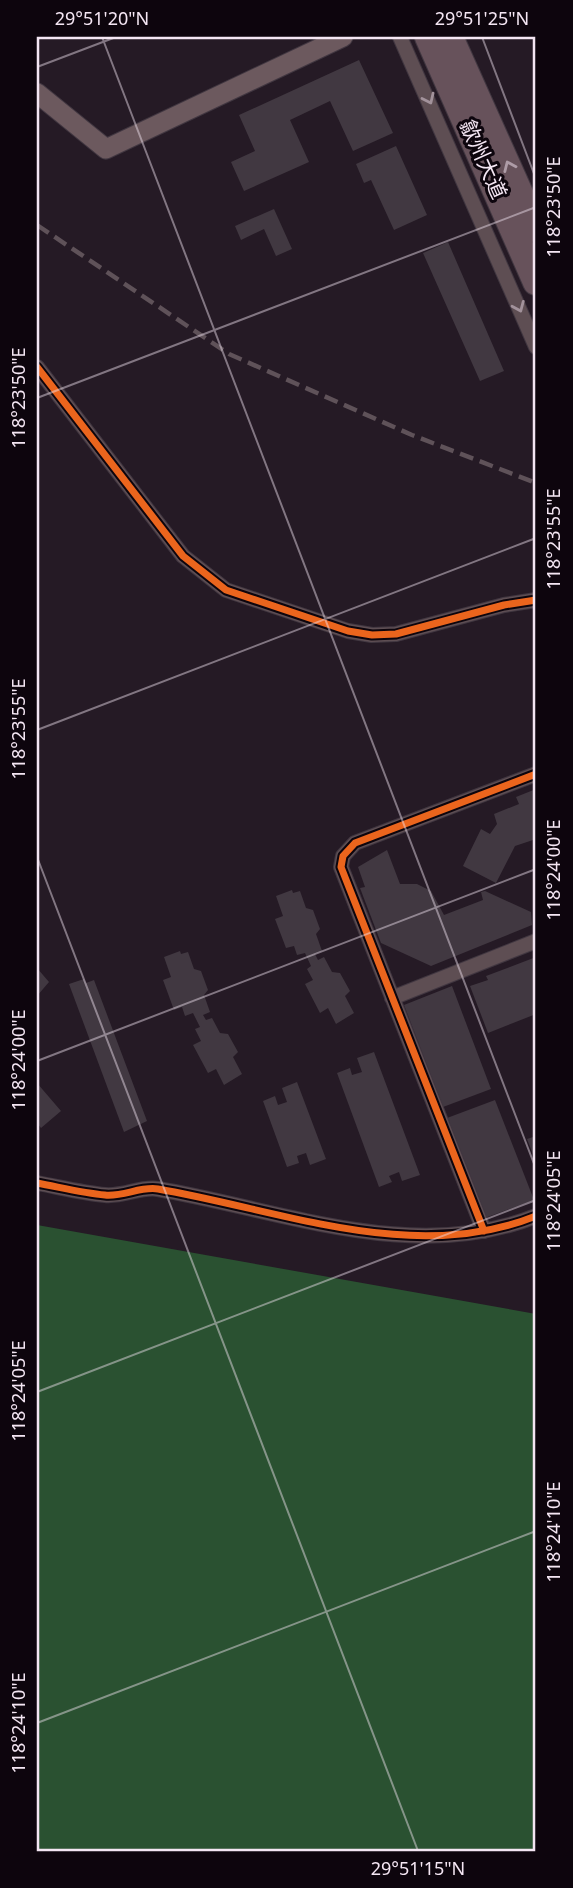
<svg xmlns="http://www.w3.org/2000/svg" width="573" height="1888" font-family="'Noto Sans','Noto Sans SC',sans-serif">
<style>
.forest{fill:#2a5131}
.building{fill:#413841}
.lines{fill:none;stroke-linecap:round;stroke-linejoin:round}
.street-casing{stroke:#413741;stroke-width:16}
.secondary-casing{stroke:#413741;stroke-width:21}
.highway-casing{stroke:#413741;stroke-width:28}
.street{stroke:#5e4e53;stroke-width:14}
.secondary{stroke:#6c595e;stroke-width:19}
.highway{stroke:#67525b;stroke-width:26}
.rail{stroke:#5f5259;stroke-width:4.5;stroke-dasharray:14 7;stroke-linecap:butt}
.cycleway-casing{stroke:#0d050d;stroke-width:11}
.cycleway{stroke:#eb651d;stroke-width:7}
.oneway{stroke:#a2929b}
.oneway2{stroke:#ae9ca7}
.ticks{fill:none;stroke:#f4e6f3;stroke-width:2;stroke-opacity:0.45}
.labels{text-anchor:middle;dominant-baseline:central;stroke-width:6;stroke-linejoin:round;paint-order:stroke}
.street-label{font-size:21px;fill:#f4e6f3;stroke:#0d050d}
.neatline{fill:none;stroke:#f4e6f3;stroke-width:2.5}
.ticks-label{font-size:18px;text-anchor:middle;fill:#f4e6f3}
</style>
<rect width="100%" height="100%" fill="#251a25"/>
<path class="forest" d="M37,1225L536,1314V1851H37Z"/>
<path class="building" d="M359,60L393,133L353,151L330,101L290,120L309,162L244,191L231,162L255,151L239,115Z
M396,146L427,215L394,230L371,180L364,183L356,164Z
M274,209L292,249L276,256L264,229L241,240L235,226Z
M448,242L504,371L480,381L423,253Z
M536,789V839L515,846L496,883L463,866L481,829L490,834L497,824L494,814L519,804L516,797Z
M387,850L400,884H417L431,891L444,915L483,900L481,892L485,891L531,912L532,925L431,966L381,943L360,888L365,887L358,867Z
M292,890L293,893L300,891L306,908L313,910L320,929L316,934L322,951L315,954L318,960L324,957L332,972L340,973L350,991L345,996L354,1013L336,1024L328,1008L320,1013L305,984L313,980L307,969L311,966L305,953L297,955L294,946L286,948L275,919L283,916L276,896Z
M180,951L181,954L188,952L194,969L201,971L208,990L204,995L210,1012L203,1015L206,1020L212,1018L220,1033L228,1034L238,1052L233,1057L242,1074L224,1085L216,1069L208,1073L193,1045L201,1041L195,1029L200,1027L193,1013L185,1016L182,1007L174,1010L163,980L171,977L164,957Z
M536,957V1014L488,1033L470,986L488,980L486,976Z
M37,968L49,982L37,996Z
M84,979L86,983L94,980L147,1121L124,1132L69,984Z
M452,986L491,1089L443,1107L404,1005Z
M374,1052L420,1175L402,1181L399,1172L389,1176L392,1182L379,1187L337,1073L350,1068L352,1075L362,1072L357,1058Z
M297,1082L326,1159L310,1165L306,1153L297,1156L299,1163L287,1167L263,1101L275,1096L278,1105L287,1102L282,1088Z
M37,1083L61,1111L41,1128L37,1123Z
M495,1100L534,1200L485,1218L447,1118Z
M536,1136V1162L527,1139Z"/>
<g class="lines">
<g class="street-casing">
<path id="street" d="M400,37L536,347
M37,367L183,556L226,590L348,631L372,635L396,634L504,605L536,600
M392,998L536,941
M37,1183C59,1187 83,1193 105,1195C123,1197 141,1186 158,1189C281,1210 414,1265 536,1216
M484,1231L341,867L343,856L355,843L536,774"/>
</g>
<g class="secondary-casing">
<path id="secondary" d="M37,93L106,149L343,37"/>
</g>
<g class="highway-casing">
<path id="highway" d="M428,37L536,282
M450,37L536,229"/>
</g>
<use href="#street" class="street"/>
<use href="#secondary" class="secondary"/>
<use href="#highway" class="highway"/>
<path class="rail" d="M37,225L229,354L412,435L536,483"/>
<g class="cycleway-casing">
<path id="cycleway" d="M37,367L183,556L226,590L348,631L372,635L396,634L504,605L536,600
M37,1183C59,1187 83,1193 105,1195C123,1197 141,1186 158,1189C281,1210 414,1265 536,1216
M484,1231L341,867L343,856L355,843L536,774"/>
</g>
<use href="#cycleway" class="cycleway"/>
</g>
<defs><path id="oneway-chevron" d="M-2-3.5L2.5 0L-2 3.5" fill="none" stroke-width="1.6" stroke-linecap="round" stroke-linejoin="round" transform="scale(1.75)"/></defs>
<g class="oneway">
<use href="#oneway-chevron" transform="translate(429 99) rotate(65)"/>
<use href="#oneway-chevron" transform="translate(519 307) rotate(67)"/>
</g>
<use class="oneway2" href="#oneway-chevron" transform="translate(509 166) rotate(-114)"/>
<path class="ticks" d="M102,37L536,1169M482,37L536,179M37,67L116,37M37,398L536,207M37,730L536,538M37,857L418,1851M37,1061L536,869M37,1392L536,1200M37,1723L536,1531M37,1847L38,1851"/>
<g class="labels">
<g class="street-label">
<text transform="translate(484 159) rotate(66)">歙州大道</text>
</g>
</g>
<rect width="573" height="1888" fill="none" stroke="#0d050d" stroke-width="77"/>
<rect x="38" y="38" width="496" height="1812" class="neatline"/>
<g class="ticks-label">
<text x="102" y="25">29°51'20"N</text>
<text x="482" y="25">29°51'25"N</text>
<text transform="translate(554 207) rotate(-90)" y="6">118°23'50"E</text>
<text transform="translate(19 398) rotate(-90)" y="6">118°23'50"E</text>
<text transform="translate(554 539) rotate(-90)" y="6">118°23'55"E</text>
<text transform="translate(19 729) rotate(-90)" y="6">118°23'55"E</text>
<text transform="translate(554 870) rotate(-90)" y="6">118°24'00"E</text>
<text transform="translate(19 1060) rotate(-90)" y="6">118°24'00"E</text>
<text transform="translate(554 1201) rotate(-90)" y="6">118°24'05"E</text>
<text transform="translate(19 1391) rotate(-90)" y="6">118°24'05"E</text>
<text transform="translate(554 1532) rotate(-90)" y="6">118°24'10"E</text>
<text transform="translate(19 1723) rotate(-90)" y="6">118°24'10"E</text>
<text x="418" y="1875">29°51'15"N</text>
</g>
</svg>
